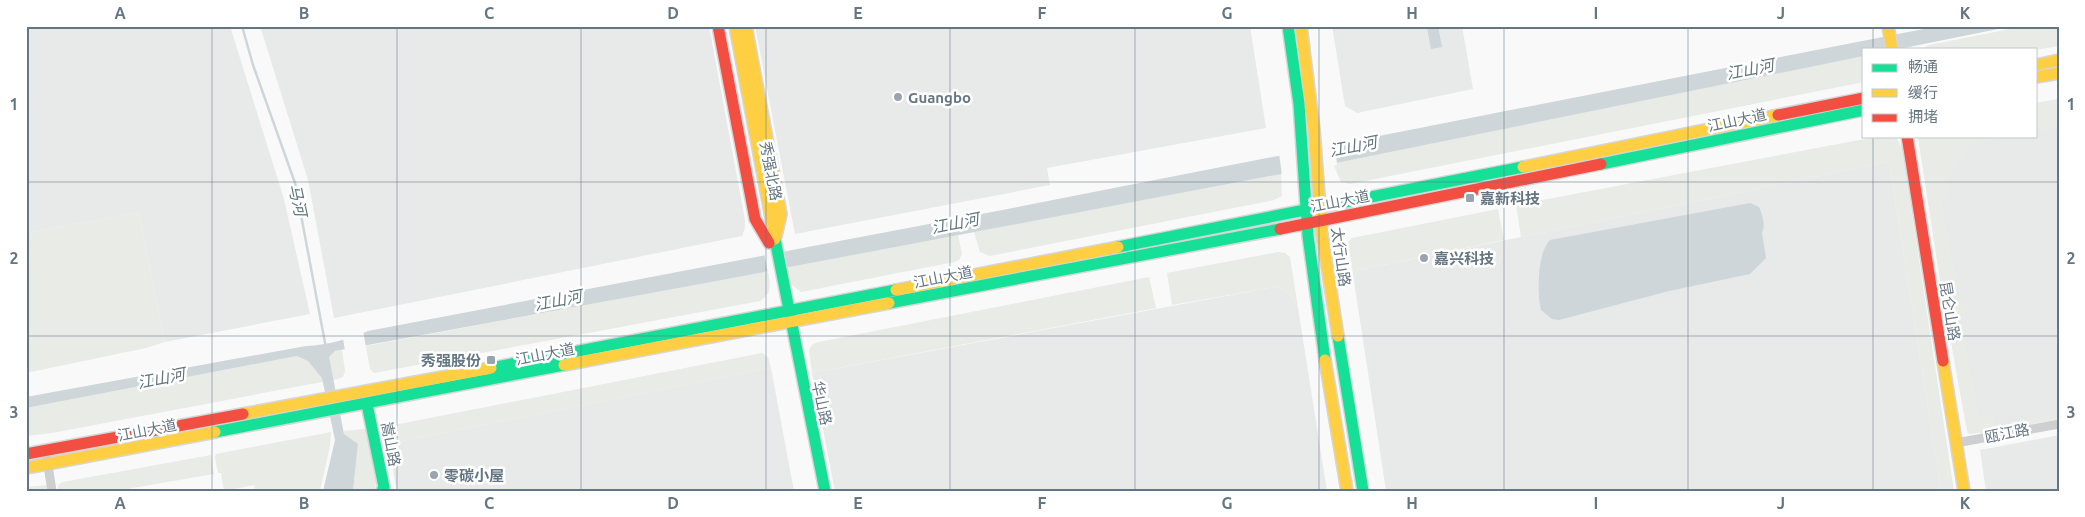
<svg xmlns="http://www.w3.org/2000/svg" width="2085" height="517" font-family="Ubuntu,'Noto Sans SC',sans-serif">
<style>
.built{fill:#e8e9e9}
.green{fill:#e8ebe6}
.water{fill:#ced6d9}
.pier{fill:#f9f9f9}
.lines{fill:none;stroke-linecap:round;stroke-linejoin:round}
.stream{stroke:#ced6d9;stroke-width:2.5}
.fast-casing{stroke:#d5d6d7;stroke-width:14}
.slow-casing{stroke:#d5d6d7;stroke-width:14}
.jam-casing{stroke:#d5d6d7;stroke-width:14}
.street{stroke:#cecfd0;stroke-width:9}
.fast{stroke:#16e098;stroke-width:11}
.slow{stroke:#ffcf43;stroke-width:11}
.jam{stroke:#f24e42;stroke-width:11}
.grid{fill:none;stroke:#657683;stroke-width:1;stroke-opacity:0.55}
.poi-dot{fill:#99a4ac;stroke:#fff;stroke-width:2}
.labels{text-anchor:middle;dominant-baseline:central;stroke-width:5;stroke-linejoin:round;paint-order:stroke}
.poi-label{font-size:15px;font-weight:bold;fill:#657683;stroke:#fff;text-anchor:start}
.street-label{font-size:15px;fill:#657683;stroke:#fff}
.water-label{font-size:16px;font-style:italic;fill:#60757c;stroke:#fff}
.neatline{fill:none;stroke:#657683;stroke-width:2}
.grid-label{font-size:16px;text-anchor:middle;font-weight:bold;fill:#657683}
</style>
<rect width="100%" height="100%" fill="#f9f9f9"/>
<path class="built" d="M26,26H230L284,199L310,314L165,342L139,212L26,233Z
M260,26H709L745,220V228L742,236L334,318L308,180Z
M755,26H1250L1266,128L1047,168L1050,185L795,234Z
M1332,26H1462L1473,89L1357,113L1345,106Z
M2059,99V419L1971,434L1968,433L1965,420L1941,286L1918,136H2036V103Z
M1889,162L1941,491H1386L1354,281L1359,270Z
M1275,287L1288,293L1298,308L1327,491H835L812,373Z
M771,368L794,491H397L388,444Z
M2059,435V491H1986L1980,450Z"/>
<path class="green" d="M2025,26H2059V46L2036,50L1922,49L1929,45Z
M1864,56V82L1350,184L1341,182L1333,163Z
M2059,99V128L2036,132V103Z
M1880,136H1896L1902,148L1954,491H1941L1889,162L1521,237L1516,205Z
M1918,136H2013L1977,143L1970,146L1946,183L1952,186L1947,197L1941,199L1956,279L1964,278L1962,284C1956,289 1949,291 1941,286Z
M1281,173L1282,196L1274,200L990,256L980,252L974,232Z
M1498,209L1504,240L1359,270L1354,281L1348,242L1352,238Z
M139,212L165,342L146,348L26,373V233Z
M958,235L962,254L959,260L954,262L801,292L791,284L785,268Z
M1278,252L1285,253L1290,257L1298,308L1288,293L1275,287L1172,305L1167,273Z
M768,271C770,284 773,293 760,301L374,373L370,369L366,346Z
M1149,277L1156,308L812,373L809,350L813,344L819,342Z
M1956,303L1967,305L1970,312L1960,314L1979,416L1993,414L1996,425L2059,413V419L1982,433H1968L1945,306Z
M342,350L345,371L343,377L338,379L52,433L26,436V408L297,356Z
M762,353L768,357L771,368L388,444C390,434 389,427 399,424Z
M364,429L369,431L377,473L375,491H353L358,444L344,435V431Z
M331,432L330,446L320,491H256L254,485L224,491L221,473H218L215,458L216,454Z
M211,455L214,474L115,491H57L59,484L63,482Z
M48,485V491H26V487Z"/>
<path class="water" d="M1438,26L1442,47L1431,49L1427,27Z
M1939,26H2013L1899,49H1864V56L1291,172L711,282L335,351L329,357L344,434L358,444L353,491H323L335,440L322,378L308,361L297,356L26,408V397L306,346C329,345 347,339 368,331L992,212Z
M1750,203L1759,207C1762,214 1766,226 1762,233L1766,258L1750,274L1669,291L1559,320L1552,319L1541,310C1537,293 1537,253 1550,240Z"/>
<path class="pier" d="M1335,142L1337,165L1282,176L1279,153Z
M784,249L788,270L768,274L764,253Z
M363,330L366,348L345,351L343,338Z"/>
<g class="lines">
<path class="stream" d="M242,26L253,65L295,183L326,348"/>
<g class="fast-casing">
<path id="fast" d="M1288,26L1299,104L1308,236L1325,360
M1601,164L1864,110
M775,239L825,491
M1118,247L1523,167
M889,303L1280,229
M1338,336L1363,491
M491,368L896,290
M367,404L384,487L382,491
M215,432L564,365"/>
</g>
<g class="slow-casing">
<path id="slow" d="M735,26L775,239
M746,26L781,214L776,236
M1301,26L1314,130L1322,234L1338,336
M1888,26L1892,49
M2036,65L2059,60
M2036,77L2059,73
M1523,167L1778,115
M896,290L1118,247
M1325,360L1347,491
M1943,361L1964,491
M564,365L889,303
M243,414L491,368
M26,468L215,432"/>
</g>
<g class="jam-casing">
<path id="jam" d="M718,26L755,219L769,243
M1778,115L1864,98
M1907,136L1943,361
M1280,229L1601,164
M26,454L243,414"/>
</g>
<path class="street" d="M1956,443L2059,424
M47,459L52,491"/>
<use href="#fast" class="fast"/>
<use href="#slow" class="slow"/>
<use href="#jam" class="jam"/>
</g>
<path class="grid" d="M212,26V491M397,26V491M581,26V491M766,26V491M950,26V491M1135,26V491M1319,26V491M1504,26V491M1688,26V491M1873,26V49M1873,136V491M26,182H2059M26,336H2059"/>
<g class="poi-dot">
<circle cx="898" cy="97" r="5"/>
<rect x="1465" y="193" width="10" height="10" rx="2.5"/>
<circle cx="1424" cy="258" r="5"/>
<rect x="486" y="355" width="10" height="10" rx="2.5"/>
<circle cx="434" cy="475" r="5"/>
</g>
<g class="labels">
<g class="poi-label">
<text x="908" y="97">Guangbo</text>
<text x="1480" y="198">嘉新科技</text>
<text x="1434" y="258">嘉兴科技</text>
<text x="481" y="360" text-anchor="end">秀强股份</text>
<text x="444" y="475">零碳小屋</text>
</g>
<g class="street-label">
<text transform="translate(1737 120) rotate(-12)">江山大道</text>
<text transform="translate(771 171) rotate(79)">秀强北路</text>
<text transform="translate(1340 201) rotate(-11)">江山大道</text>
<text transform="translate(1341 257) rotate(82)">太行山路</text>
<text transform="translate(943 277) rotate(-11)">江山大道</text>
<text transform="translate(1950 311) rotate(81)">昆仑山路</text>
<text transform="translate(545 354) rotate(-11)">江山大道</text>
<text transform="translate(822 403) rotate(78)">华山路</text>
<text transform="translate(147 430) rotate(-11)">江山大道</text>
<text transform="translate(2007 433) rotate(-11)">瓯江路</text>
<text transform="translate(391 444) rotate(79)">嵩山路</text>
</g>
<g class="water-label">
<text transform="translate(1750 69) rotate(-11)">江山河</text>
<text transform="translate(1353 146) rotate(-11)">江山河</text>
<text transform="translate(298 200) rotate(78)">马河</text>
<text transform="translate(955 223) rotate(-11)">江山河</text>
<text transform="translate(558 300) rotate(-11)">江山河</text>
<text transform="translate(161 378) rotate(-11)">江山河</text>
</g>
</g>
<rect width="2085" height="517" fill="none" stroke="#ffffff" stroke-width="55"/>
<rect x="1862" y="48" width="175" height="90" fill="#ffffff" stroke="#c1c8cd"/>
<rect x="1872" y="64" width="25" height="8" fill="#16e098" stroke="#c1c8cd"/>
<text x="1908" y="72" font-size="15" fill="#657683">畅通</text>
<rect x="1872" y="89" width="25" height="8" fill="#ffcf43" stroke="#c1c8cd"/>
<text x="1908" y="98" font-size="15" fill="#657683">缓行</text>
<rect x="1872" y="114" width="25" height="8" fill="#f24e42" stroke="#c1c8cd"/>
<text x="1908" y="122" font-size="15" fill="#657683">拥堵</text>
<rect x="28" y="28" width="2030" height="462" class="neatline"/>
<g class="grid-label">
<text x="120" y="19">A</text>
<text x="304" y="19">B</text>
<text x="489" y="19">C</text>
<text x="673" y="19">D</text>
<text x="858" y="19">E</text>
<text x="1042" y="19">F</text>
<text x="1227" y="19">G</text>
<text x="1412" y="19">H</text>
<text x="1596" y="19">I</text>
<text x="1781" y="19">J</text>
<text x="1965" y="19">K</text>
<text x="14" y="110">1</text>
<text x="2071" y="110">1</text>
<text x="14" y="264">2</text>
<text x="2071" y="264">2</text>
<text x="14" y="418">3</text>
<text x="2071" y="418">3</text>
<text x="120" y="509">A</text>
<text x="304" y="509">B</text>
<text x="489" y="509">C</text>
<text x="673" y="509">D</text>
<text x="858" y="509">E</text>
<text x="1042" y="509">F</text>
<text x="1227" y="509">G</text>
<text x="1412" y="509">H</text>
<text x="1596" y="509">I</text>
<text x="1781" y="509">J</text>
<text x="1965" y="509">K</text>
</g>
</svg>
